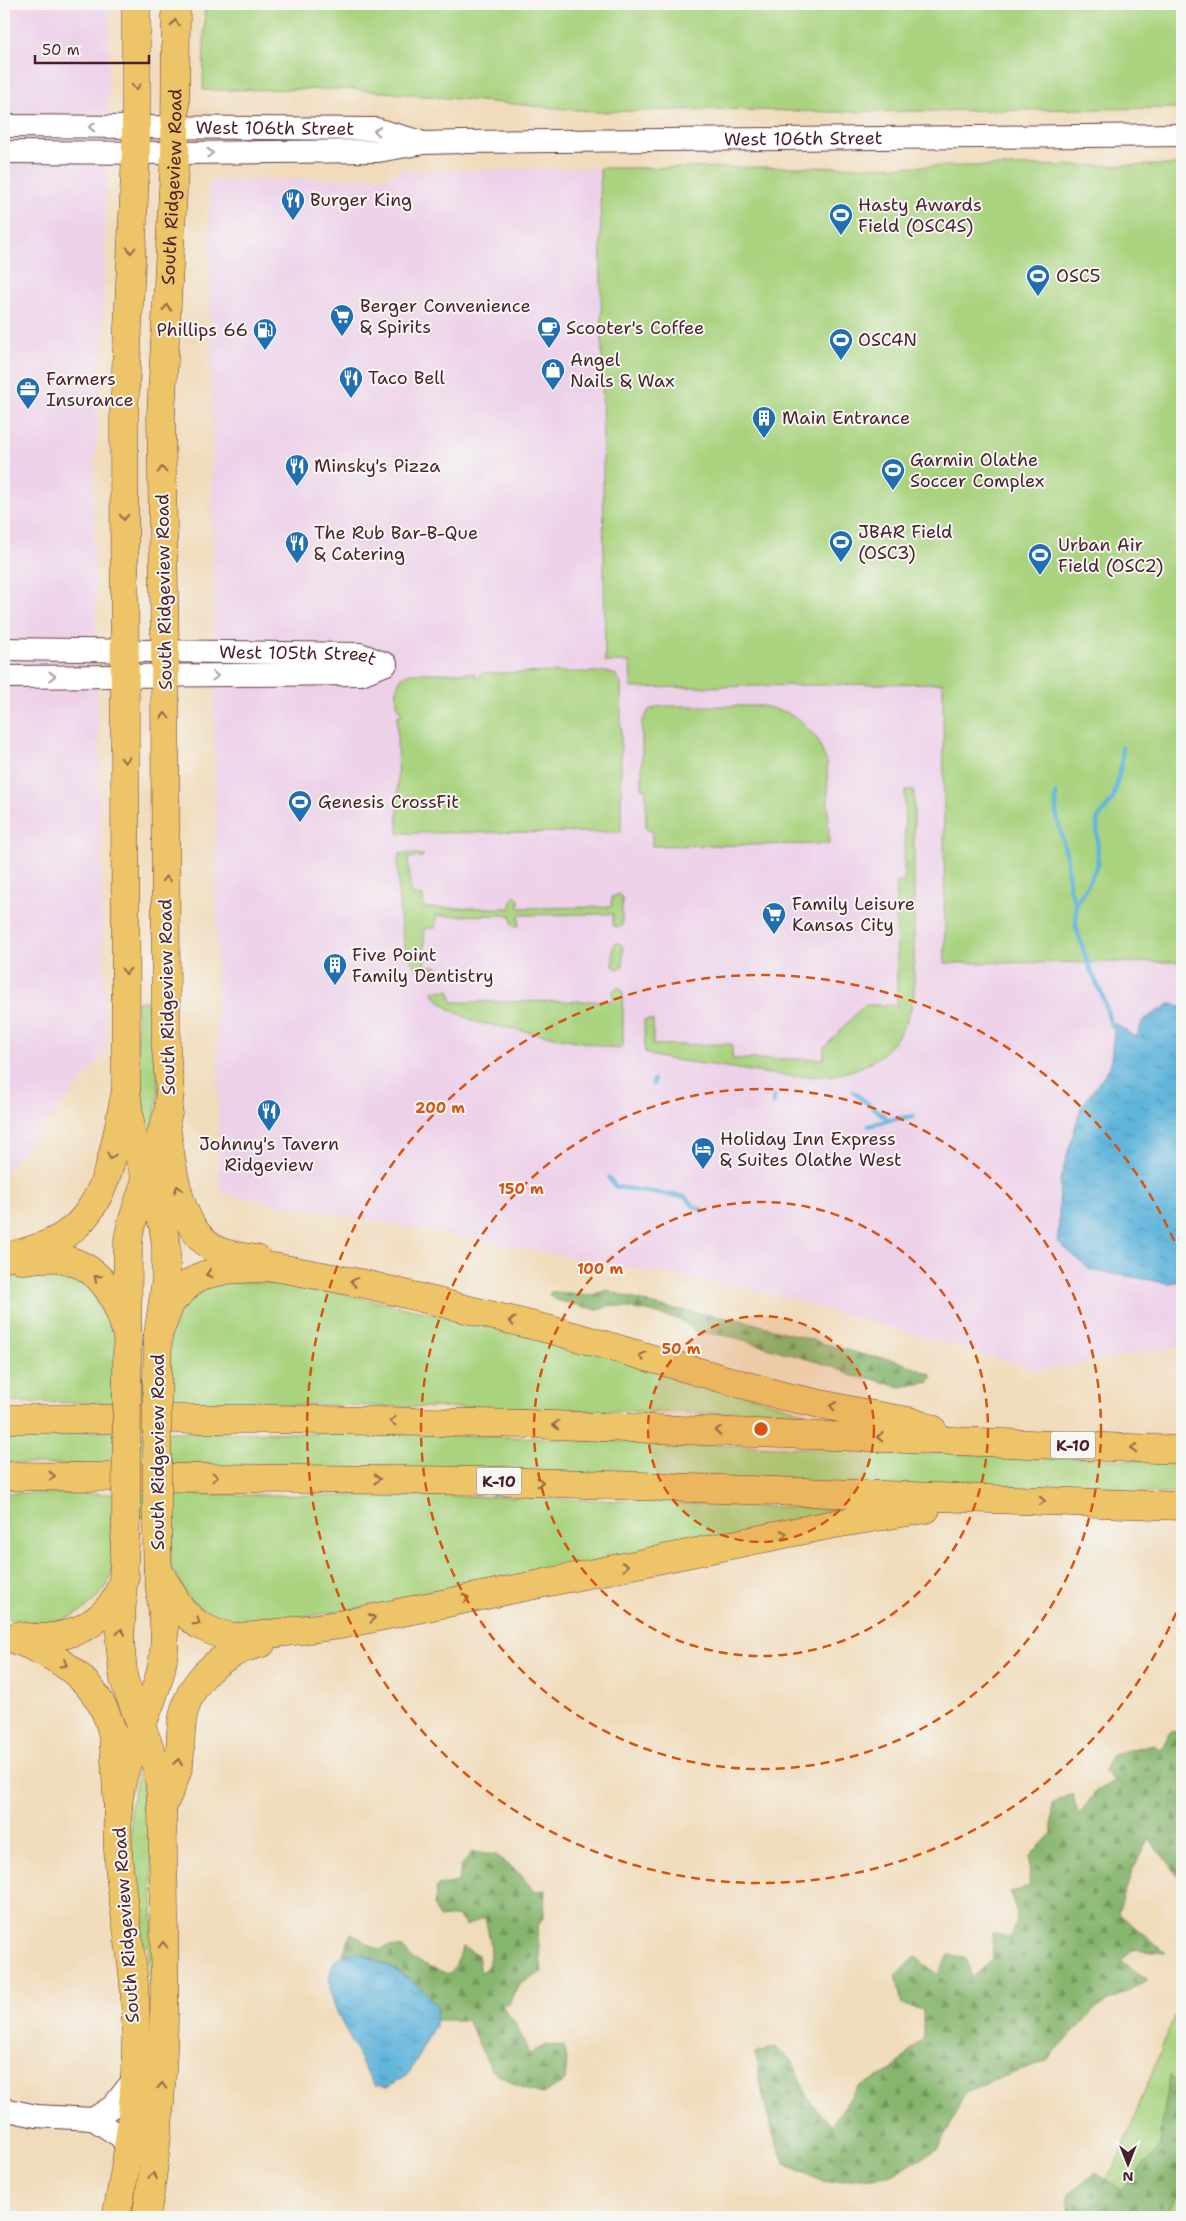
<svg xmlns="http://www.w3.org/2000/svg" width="1186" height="2221" font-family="'Shantell Sans',sans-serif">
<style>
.built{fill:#edd1e9}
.green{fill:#a9d37e;stroke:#7a7954}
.forest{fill:url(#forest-firs);stroke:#686a4c}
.water{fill:url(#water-ripples);stroke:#546a83}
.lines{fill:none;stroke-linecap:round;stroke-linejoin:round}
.stream{stroke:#5fb4db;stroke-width:4.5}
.minor-casing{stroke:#633b41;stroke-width:24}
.major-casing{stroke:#633b41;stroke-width:29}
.highway-casing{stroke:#633b41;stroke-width:29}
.minor{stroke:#fff;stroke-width:22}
.major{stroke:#eec469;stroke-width:28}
.highway{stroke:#eec469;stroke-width:28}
.major-bridge-casing{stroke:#633b41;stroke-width:29;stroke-linecap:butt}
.major-bridge{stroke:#eec469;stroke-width:28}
.oneway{stroke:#946947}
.oneway2{stroke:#ae9aa0}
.ring{fill:none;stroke:#d8530f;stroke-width:2.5;stroke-dasharray:9 6}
.labels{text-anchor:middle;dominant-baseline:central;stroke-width:4;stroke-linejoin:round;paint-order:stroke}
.shield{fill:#f6f6f2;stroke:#7e6067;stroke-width:1}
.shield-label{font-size:16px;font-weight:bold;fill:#4a1f2b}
.street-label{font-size:18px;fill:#4a1f2b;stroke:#f6f6f2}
.poi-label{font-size:18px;fill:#4a1f2b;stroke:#f6f6f2;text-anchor:start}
.centre{fill:#d8530f;stroke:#f6f6f2;stroke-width:2.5}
.ring-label{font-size:15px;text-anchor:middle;font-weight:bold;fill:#d8530f;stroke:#f6f6f2;stroke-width:4;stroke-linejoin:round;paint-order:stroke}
</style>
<defs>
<pattern id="forest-firs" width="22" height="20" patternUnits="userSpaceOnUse" patternTransform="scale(1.25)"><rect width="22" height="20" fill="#86b56d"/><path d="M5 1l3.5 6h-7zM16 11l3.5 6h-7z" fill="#70935a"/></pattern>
<pattern id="water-ripples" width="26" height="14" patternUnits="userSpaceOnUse" patternTransform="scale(1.25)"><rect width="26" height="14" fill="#5fb4db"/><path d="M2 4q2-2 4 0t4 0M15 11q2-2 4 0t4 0" fill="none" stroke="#5092b2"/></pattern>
</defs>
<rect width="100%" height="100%" fill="#f6f6f2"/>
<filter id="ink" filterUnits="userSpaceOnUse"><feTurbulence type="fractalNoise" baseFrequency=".02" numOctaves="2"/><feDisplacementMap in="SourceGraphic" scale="10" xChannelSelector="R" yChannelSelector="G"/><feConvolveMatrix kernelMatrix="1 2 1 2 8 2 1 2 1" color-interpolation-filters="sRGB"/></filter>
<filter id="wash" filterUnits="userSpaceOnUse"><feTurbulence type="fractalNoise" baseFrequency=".0096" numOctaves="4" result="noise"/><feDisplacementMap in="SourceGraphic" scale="20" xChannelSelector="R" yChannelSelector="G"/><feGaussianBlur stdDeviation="1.12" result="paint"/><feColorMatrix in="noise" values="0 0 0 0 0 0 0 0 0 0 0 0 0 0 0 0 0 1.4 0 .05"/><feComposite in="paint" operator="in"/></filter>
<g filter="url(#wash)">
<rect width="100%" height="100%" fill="#f0dcbb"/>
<path class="built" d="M4,4H110L103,345L93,488L106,1053L4,1173Z
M600,168L603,321L631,688L943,683L945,963L1182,962V1347L1040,1370L764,1292L219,1193L209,181L384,177L402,171Z"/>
<path class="green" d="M205,4H1182V108L833,112L710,109L599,112L351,89L203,90Z
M1182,165V962L945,963L943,683L631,688L630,662H605L600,168Z
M607,672L616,675L621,684V832L398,833L397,718L398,715H401V709H398L397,706C397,692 394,678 410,673H475V677H480V674L483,673Z
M660,706H763L786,712L800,720L817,739L827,763L829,844L652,846V829H646V788H642V722L649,710Z
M905,791H914V994C912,1011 905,1026 895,1040C854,1094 777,1075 720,1066C701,1063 661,1060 645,1053L644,1020H653V1045L732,1044V1059H824V1048L864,1005H897L896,883L904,882Z
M404,853L424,855L422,857L408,858L411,895L423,896L424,908H511L512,899L515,895L519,899V908L612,907V897L619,894L622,897V926L619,927L613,926V914L519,915V925L515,927L512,924L511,915L437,916L435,928L424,929L425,966H437L438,969L419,970C397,957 398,883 398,860L400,854Z
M616,943L621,944L623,947V966L617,969L613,966V947Z
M616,988H621L623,992V1045L619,1049L476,1022L451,1010L435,997L433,992L434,990L450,991L452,1002L613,1001V991Z
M146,1001L152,1023L159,1091L151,1135L143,1133L137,1111V1002Z
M44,1269C84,1277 108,1299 116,1340C118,1352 115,1367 115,1379L169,1381V1339L180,1309L206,1287L236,1281L311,1287L609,1353L806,1413L796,1415L326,1405L4,1402V1274Z
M4,1431L428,1434L1182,1462V1494L4,1463Z
M4,1493L510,1497L840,1509L841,1517L435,1598L242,1625L222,1622L204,1613L190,1601L171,1567L168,1516H113C113,1533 115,1553 113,1570C111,1578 106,1587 101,1593C76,1626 40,1626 4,1618Z
M139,1767H144L150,1787L155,1983H150L148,1947L143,1944L135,1910L130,1812Z
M1182,1996V2217H1082L1115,2166Z"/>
<path class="forest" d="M607,1290L657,1306L745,1321L868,1356L895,1360L932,1375V1379L929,1382L900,1387L869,1378L852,1376L837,1368L733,1337L694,1331L680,1320L647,1311L610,1305L600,1310L584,1307L556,1300L549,1295L551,1292H556L592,1295Z
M1182,1731V1891L1180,1878L1149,1838L1133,1869L1118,1913L1166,1953L1131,1950L1121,1961L1148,1980L1097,2007L1047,2060L965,2092L939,2149L890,2175L824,2182L785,2164C769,2128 761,2093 756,2054L775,2047L793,2062L807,2097L831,2127L857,2087L892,2070L923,2037V2010L902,2005L896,1975L916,1957L938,1975L948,1955L965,1957L972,1978L993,1960L992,1933L1012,1938L1017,1913L1010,1893L1029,1886L1030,1856L1052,1833V1804L1072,1793L1079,1815L1096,1791L1115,1781L1104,1771L1112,1754L1153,1744L1161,1750L1170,1732Z
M472,1852L496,1855L520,1874L534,1891L545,1890L544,1916L537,1928L542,1972L518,1985L509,2004H501L516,2024L529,2054L544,2045L563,2046L567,2060L565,2081L542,2094L515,2085L491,2069L467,2020H435L436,2006L409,1978L385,1964L360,1953L343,1954L351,1933L379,1950L389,1946L403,1948L412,1959L448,1974L454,1969L463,1947L478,1955L481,1973L488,1969L491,1947L485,1917L466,1926L458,1916L439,1918L434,1905L437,1886L458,1882L461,1867Z
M1170,2076L1182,2084L1180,2144L1182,2148V2189L1165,2217H1068L1069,2193L1096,2173L1121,2189L1160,2147L1163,2111Z"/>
<path class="water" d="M1170,1004L1182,1006V1281L1168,1283L1090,1270L1058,1242L1060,1180L1081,1107L1110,1067L1115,1023L1136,1038L1143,1020Z
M360,1953C390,1966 416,1979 437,2006L435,2025L409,2074L387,2087L375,2085C364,2071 360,2059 353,2044C342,2021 321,1990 333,1964C338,1953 350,1954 360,1953Z"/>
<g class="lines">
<path class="stream" d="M1056,793V813L1066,853L1070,891L1076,903V927L1090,969L1103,997L1111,1025L1115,1029
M1076,903L1086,888L1098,864L1097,820L1113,799L1122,762V747
M653,1084L654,1080
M853,1092L889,1120
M773,1104L774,1097
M869,1126L889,1120L914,1116
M609,1178L616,1187L685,1197L695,1207L702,1210"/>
</g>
</g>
<g filter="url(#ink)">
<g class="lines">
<g class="minor-casing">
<g id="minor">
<path id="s1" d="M4,126L376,129L418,141"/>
<path id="s2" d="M4,152L175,153L378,151L424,143L462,142L1182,135"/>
<path id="s3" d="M4,649L360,654L386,664"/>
<path d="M4,677L361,674L386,664"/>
<path d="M4,2109L36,2116L93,2119L113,2106L134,2079"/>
<path d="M93,2119L121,2137L127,2149"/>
</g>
</g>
<g class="major-casing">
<g id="major">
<path d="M136,4V153L124,415L126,1091L132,1137L163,1225L166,1246V1280L158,1335L157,1378"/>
<path id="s4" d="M127,1378L128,1240L131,1225L168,1113L170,1091L166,1050L165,651L161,415L175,153L176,4"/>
<path d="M126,1521L120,1642L122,1662L124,1680L158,1770L162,1808C165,1944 170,2082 146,2217"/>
<path d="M116,2217C132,2144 140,2059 134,1984C129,1926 114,1867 118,1808C121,1756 154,1711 163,1660C168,1629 160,1601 158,1570C157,1554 157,1537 157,1521"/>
</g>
</g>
<g class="highway-casing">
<path id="highway" d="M166,1125C172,1163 177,1233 219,1251C231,1256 244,1257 257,1259
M4,1258C22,1252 41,1249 58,1239C110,1211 114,1143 126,1091
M23,1260C34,1259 47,1257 58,1258C102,1265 116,1297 127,1335
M158,1335L171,1302L191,1282L204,1275L226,1270L274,1267L365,1284L559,1332L783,1396L868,1414L909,1421L932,1429
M4,1419H271L528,1424L1182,1450
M4,1476L501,1481L1182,1506
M158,1570L182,1611L199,1625L216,1633L233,1637L255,1636L339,1625L829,1525L926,1509
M4,1636C54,1652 104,1682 113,1738C116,1761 116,1784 118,1807
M18,1636C55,1643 95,1631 116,1598C120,1591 122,1583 125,1576
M162,1808C168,1794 176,1779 179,1764C181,1750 180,1736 182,1722C188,1679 222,1652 262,1643"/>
</g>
<use href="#minor" class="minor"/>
<use href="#major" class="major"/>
<use href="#highway" class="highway"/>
<g class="major-bridge-casing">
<path id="major-bridge" d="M157,1378V1521
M126,1521L127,1378"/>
</g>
<use href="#major-bridge" class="major-bridge"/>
</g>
<defs><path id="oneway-chevron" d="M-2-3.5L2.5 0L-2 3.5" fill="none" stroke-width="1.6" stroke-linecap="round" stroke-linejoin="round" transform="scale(1.25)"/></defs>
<g class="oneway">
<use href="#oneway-chevron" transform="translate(175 23) rotate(-90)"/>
<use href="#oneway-chevron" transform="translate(136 87) rotate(90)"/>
<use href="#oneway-chevron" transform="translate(131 250) rotate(92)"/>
<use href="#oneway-chevron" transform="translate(167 308) rotate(-87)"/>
<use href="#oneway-chevron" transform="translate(162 470) rotate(-91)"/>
<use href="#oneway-chevron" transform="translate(124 517) rotate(90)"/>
<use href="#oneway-chevron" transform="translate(165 716) rotate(-90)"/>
<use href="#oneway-chevron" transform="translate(125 760) rotate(89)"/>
<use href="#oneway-chevron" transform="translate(166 879) rotate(-90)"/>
<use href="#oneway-chevron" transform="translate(126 971) rotate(90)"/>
<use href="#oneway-chevron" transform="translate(111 1156) rotate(103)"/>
<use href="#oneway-chevron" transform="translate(178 1189) rotate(-105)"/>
<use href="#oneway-chevron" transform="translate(209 1274) rotate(162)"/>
<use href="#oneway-chevron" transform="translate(97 1278) rotate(-140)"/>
<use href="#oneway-chevron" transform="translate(354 1282) rotate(-169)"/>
<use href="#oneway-chevron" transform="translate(512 1321) rotate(-166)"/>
<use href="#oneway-chevron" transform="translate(642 1356) rotate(-164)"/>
<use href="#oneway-chevron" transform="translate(833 1406) rotate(-168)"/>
<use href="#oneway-chevron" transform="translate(393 1421) rotate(-179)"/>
<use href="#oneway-chevron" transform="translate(556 1425) rotate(-178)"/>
<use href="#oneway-chevron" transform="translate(718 1431) rotate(-178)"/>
<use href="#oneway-chevron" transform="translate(880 1437) rotate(-178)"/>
<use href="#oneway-chevron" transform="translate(1134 1448) rotate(-177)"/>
<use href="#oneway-chevron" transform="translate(52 1476)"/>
<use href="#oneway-chevron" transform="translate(215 1477) rotate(1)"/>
<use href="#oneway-chevron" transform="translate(377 1479) rotate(1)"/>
<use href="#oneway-chevron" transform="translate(540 1482) rotate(2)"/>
<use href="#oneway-chevron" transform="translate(1042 1501) rotate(2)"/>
<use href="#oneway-chevron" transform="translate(784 1534) rotate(-12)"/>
<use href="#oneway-chevron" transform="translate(625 1566) rotate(-12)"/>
<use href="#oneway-chevron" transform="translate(466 1598) rotate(-12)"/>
<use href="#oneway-chevron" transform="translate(372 1618) rotate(-12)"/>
<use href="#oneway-chevron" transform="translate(197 1622) rotate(34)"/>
<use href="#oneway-chevron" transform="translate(121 1632) rotate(-85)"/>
<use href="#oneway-chevron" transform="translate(64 1664) rotate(31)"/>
<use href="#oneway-chevron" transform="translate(178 1762) rotate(-81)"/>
<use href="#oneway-chevron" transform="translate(163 1945) rotate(-90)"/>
<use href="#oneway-chevron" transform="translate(162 2086) rotate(-86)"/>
<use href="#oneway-chevron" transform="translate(153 2176) rotate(-82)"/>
</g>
<g class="oneway2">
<use href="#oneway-chevron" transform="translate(92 127) rotate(-179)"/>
<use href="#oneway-chevron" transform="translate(377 131) rotate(-171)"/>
<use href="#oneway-chevron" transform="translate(210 153) rotate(-1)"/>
<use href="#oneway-chevron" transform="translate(52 676)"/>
<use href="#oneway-chevron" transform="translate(215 676) rotate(-1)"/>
</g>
</g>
<circle cx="761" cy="1429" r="113" fill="#d8530f" fill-opacity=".12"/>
<g class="ring">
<circle cx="761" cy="1429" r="113"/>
<circle cx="761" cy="1429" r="227"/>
<circle cx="761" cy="1429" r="340"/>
<path d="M1182 1599A454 454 0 1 1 1182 1259"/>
</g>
<defs>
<g id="restaurant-pin" transform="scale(1.25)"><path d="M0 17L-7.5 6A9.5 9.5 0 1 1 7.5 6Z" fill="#1f6fb2" stroke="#f6f6f2"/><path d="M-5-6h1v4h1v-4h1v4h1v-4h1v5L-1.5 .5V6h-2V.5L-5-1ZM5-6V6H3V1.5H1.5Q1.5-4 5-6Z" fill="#fff"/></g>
<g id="stadium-pin" transform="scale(1.25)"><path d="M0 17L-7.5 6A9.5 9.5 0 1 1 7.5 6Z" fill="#1f6fb2" stroke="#f6f6f2"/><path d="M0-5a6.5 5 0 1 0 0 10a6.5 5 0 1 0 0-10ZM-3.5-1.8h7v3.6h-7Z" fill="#fff"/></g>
<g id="supermarket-pin" transform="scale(1.25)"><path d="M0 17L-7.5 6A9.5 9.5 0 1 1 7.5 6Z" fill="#1f6fb2" stroke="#f6f6f2"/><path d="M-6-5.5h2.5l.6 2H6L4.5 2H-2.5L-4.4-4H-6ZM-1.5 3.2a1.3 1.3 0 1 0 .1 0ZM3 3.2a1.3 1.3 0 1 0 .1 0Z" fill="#fff"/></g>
<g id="cafe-pin" transform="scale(1.25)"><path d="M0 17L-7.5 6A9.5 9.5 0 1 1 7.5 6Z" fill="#1f6fb2" stroke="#f6f6f2"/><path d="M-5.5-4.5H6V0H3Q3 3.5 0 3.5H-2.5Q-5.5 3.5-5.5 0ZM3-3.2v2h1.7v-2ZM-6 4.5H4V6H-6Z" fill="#fff"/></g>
<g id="fuel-pin" transform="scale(1.25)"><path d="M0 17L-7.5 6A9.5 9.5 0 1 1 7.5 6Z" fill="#1f6fb2" stroke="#f6f6f2"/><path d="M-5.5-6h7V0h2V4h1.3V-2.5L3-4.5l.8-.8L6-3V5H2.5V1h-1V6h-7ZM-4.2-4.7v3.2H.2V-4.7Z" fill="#fff"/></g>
<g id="shop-pin" transform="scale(1.25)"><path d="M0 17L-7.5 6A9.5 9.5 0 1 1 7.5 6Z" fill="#1f6fb2" stroke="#f6f6f2"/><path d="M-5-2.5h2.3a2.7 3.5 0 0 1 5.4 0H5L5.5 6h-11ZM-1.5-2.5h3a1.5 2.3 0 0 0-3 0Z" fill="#fff"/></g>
<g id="office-pin" transform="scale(1.25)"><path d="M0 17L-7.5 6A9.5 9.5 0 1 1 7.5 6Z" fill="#1f6fb2" stroke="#f6f6f2"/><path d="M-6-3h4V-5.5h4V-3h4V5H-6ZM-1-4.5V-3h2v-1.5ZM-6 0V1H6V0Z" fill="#fff"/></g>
<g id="building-pin" transform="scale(1.25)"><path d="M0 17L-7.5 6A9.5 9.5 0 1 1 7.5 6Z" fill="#1f6fb2" stroke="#f6f6f2"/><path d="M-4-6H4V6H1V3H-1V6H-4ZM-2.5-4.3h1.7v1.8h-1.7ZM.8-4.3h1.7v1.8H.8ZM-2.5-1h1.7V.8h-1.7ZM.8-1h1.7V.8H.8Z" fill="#fff"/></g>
<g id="hotel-pin" transform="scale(1.25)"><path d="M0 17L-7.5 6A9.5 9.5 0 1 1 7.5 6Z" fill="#1f6fb2" stroke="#f6f6f2"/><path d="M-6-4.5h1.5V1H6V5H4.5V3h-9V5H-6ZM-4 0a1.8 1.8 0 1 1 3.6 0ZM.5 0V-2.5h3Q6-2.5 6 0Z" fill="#fff"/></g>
</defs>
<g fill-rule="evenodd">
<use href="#restaurant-pin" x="293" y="200"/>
<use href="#stadium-pin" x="841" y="215"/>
<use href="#stadium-pin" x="1038" y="276"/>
<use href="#supermarket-pin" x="342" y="316"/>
<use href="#cafe-pin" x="549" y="328"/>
<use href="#fuel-pin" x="265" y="330"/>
<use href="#stadium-pin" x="841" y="340"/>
<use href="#shop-pin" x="553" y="370"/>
<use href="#restaurant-pin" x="351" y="378"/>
<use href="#office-pin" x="28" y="389"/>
<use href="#building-pin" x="764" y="418"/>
<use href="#restaurant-pin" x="297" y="466"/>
<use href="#stadium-pin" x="893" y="470"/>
<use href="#stadium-pin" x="841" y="542"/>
<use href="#restaurant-pin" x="297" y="543"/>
<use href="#stadium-pin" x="1040" y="555"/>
<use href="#stadium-pin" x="300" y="802"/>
<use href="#supermarket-pin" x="774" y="914"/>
<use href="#building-pin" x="335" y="965"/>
<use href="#restaurant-pin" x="269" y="1111"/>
<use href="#hotel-pin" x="703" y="1149"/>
</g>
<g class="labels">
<g class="shield">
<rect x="1050.5" y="1431.5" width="45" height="27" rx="4"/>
<rect x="476.5" y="1467.5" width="45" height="27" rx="4"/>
</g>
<g class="shield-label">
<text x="1073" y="1445">K-10</text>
<text x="499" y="1481">K-10</text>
</g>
<g class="street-label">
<text stroke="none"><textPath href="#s1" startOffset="271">West 106th Street</textPath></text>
<text stroke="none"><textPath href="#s2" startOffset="800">West 106th Street</textPath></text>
<text stroke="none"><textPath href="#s4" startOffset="1198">South Ridgeview Road</textPath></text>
<text transform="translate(164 592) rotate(-91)">South Ridgeview Road</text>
<text stroke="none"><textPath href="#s3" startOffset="294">West 105th Street</textPath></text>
<text transform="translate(167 997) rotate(-91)">South Ridgeview Road</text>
<text transform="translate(158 1452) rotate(-90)">South Ridgeview Road</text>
<text transform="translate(126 1925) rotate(-94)">South Ridgeview Road</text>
</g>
<g class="poi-label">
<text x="310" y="200">Burger King</text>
<text x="858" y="205">Hasty Awards<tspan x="858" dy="21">Field (OSC4S)</tspan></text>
<text x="1056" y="276">OSC5</text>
<text x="360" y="306">Berger Convenience<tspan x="360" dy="21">&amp; Spirits</tspan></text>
<text x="566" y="328">Scooter's Coffee</text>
<text x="248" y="330" text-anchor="end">Phillips 66</text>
<text x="858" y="340">OSC4N</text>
<text x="570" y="360">Angel<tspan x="570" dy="21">Nails &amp; Wax</tspan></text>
<text x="368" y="378">Taco Bell</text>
<text x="46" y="379">Farmers<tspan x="46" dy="21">Insurance</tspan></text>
<text x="782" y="418">Main Entrance</text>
<text x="910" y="460">Garmin Olathe<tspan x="910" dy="21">Soccer Complex</tspan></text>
<text x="314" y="466">Minsky's Pizza</text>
<text x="858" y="532">JBAR Field<tspan x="858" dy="21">(OSC3)</tspan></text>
<text x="314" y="533">The Rub Bar-B-Que<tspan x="314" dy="21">&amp; Catering</tspan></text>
<text x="1058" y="545">Urban Air<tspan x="1058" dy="21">Field (OSC2)</tspan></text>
<text x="318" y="802">Genesis CrossFit</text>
<text x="792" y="904">Family Leisure<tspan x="792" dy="21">Kansas City</tspan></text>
<text x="352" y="955">Five Point<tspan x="352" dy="21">Family Dentistry</tspan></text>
<text x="720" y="1139">Holiday Inn Express<tspan x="720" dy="21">&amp; Suites Olathe West</tspan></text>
<text x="269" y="1144" text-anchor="middle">Johnny's Tavern<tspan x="269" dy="21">Ridgeview</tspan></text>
</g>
</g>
<circle cx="761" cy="1429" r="8" class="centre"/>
<g class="ring-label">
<text x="440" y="1113">200 m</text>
<text x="521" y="1194">150 m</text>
<text x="600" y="1274">100 m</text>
<text x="681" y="1354">50 m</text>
</g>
<rect width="1186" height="2221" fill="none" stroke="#f6f6f2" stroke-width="20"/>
<g transform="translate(1128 2164) rotate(180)" stroke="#f6f6f2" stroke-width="4" paint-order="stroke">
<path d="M0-4L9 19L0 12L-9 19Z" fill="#4a1f2b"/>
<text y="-8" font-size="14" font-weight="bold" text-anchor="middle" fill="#4a1f2b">N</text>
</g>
<path d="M35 55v8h114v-8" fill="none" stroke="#4a1f2b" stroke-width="2.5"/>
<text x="42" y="55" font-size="15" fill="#4a1f2b" stroke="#f6f6f2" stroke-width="4" paint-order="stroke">50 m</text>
</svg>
